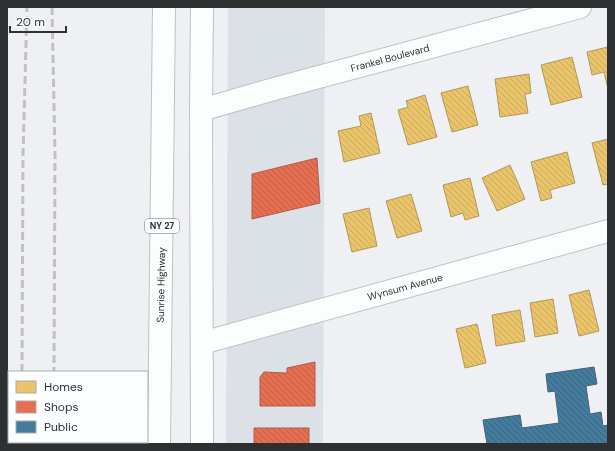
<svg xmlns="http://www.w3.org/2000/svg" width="615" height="451" font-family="'DM Sans',sans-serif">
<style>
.built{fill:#dbe1e7}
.homes{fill:url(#homes-back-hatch);stroke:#b19759}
.shops{fill:url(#shops-back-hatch);stroke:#af5c47}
.public{fill:url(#public-back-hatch);stroke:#3e647d}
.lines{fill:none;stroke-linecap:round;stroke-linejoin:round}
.minor-casing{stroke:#c0c1c4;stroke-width:24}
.trunk-casing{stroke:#c0c1c4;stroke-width:24}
.minor{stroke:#fcfdfd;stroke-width:22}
.trunk{stroke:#fcfdfd;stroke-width:22}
.rail{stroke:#c1c1c2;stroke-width:3;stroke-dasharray:8 4;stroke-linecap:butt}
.labels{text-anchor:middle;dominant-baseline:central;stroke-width:4;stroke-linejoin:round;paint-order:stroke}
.shield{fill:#fcfdfe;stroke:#6b6d6e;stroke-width:1}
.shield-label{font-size:9px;font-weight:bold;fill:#2d2f31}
.street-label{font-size:10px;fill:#2d2f31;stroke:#fcfdfe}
</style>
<defs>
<pattern id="homes-back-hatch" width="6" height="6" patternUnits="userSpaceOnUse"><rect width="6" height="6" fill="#e9c46a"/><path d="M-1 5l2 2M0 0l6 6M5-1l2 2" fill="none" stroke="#c8a95c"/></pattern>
<pattern id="shops-back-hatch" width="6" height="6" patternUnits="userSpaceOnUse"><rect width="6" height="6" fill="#e76f51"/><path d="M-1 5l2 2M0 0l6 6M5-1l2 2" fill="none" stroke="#bc5c44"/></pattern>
<pattern id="public-back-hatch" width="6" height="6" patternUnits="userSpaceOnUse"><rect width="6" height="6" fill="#457b9d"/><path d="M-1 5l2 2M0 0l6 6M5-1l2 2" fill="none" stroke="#3a6581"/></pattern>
</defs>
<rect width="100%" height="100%" fill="#eef0f3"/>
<path class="built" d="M228,7H325L323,444H226Z"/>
<path class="homes" d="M608,47V89L604,72L592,75L587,52Z
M572,57L582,97L551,105L541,65Z
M529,74L531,93L525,94L528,113L500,117L495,79Z
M468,86L478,125L452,132L441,93Z
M425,95L437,137L408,145L398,110L408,107L406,101Z
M371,113L380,153L344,162L338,131L361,126L359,116Z
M608,139V184L603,185L592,143Z
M567,152L575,183L550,190L552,198L541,201L531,162Z
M510,165L525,199L497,211L482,178Z
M470,178L479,216L465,220L463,213L451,217L443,185Z
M411,194L422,231L397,238L386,201Z
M369,208L377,246L352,252L343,214Z
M589,290L599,331L579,336L569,295Z
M553,299L558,333L535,337L530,303Z
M520,310L525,341L496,346L492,315Z
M477,324L486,363L465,368L456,329Z"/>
<path class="shops" d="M317,158L320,203L252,219V174Z
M315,362V406H260V377L264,372L287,373V368Z
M254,428H309V444H254Z"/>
<path class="public" d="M594,367L597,384L586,386L590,414L601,412L603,426L608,425V444H487L483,420L520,415L522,428L559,423L555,391L548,392L546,374Z"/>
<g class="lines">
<g class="minor-casing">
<path id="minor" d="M201,110L274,89L580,7
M202,343L608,231"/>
</g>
<g class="trunk-casing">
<path id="trunk" d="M159,444L164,7
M202,444L201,110L202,7"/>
</g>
<use href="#minor" class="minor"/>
<use href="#trunk" class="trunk"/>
<path class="rail" d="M52,7L55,155L54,372
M22,372L23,155L27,7
M22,444V442
M53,444V442"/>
</g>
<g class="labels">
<rect class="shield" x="145" y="219" width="34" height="14" rx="3"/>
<g class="shield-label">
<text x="162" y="226">NY 27</text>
</g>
<g class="street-label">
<text transform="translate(390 58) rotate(-15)">Frankel Boulevard</text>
<text transform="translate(161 285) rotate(-89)">Sunrise Highway</text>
<text transform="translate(405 287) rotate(-15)">Wynsum Avenue</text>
</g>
</g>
<rect width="615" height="451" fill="none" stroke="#2d2f31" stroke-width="16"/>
<rect x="8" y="371" width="140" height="72" fill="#fcfdfe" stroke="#a9abac"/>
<rect x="16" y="381" width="20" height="12" fill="#e9c46a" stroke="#a9abac"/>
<text x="44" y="391" font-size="12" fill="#2d2f31">Homes</text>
<rect x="16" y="401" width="20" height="12" fill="#e76f51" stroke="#a9abac"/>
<text x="44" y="411" font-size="12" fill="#2d2f31">Shops</text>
<rect x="16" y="421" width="20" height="12" fill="#457b9d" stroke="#a9abac"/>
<text x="44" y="431" font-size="12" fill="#2d2f31">Public</text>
<path d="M10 26v6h56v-6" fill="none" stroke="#2d2f31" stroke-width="2"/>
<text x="16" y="26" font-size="12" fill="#2d2f31" stroke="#fcfdfe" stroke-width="3" paint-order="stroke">20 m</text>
</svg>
